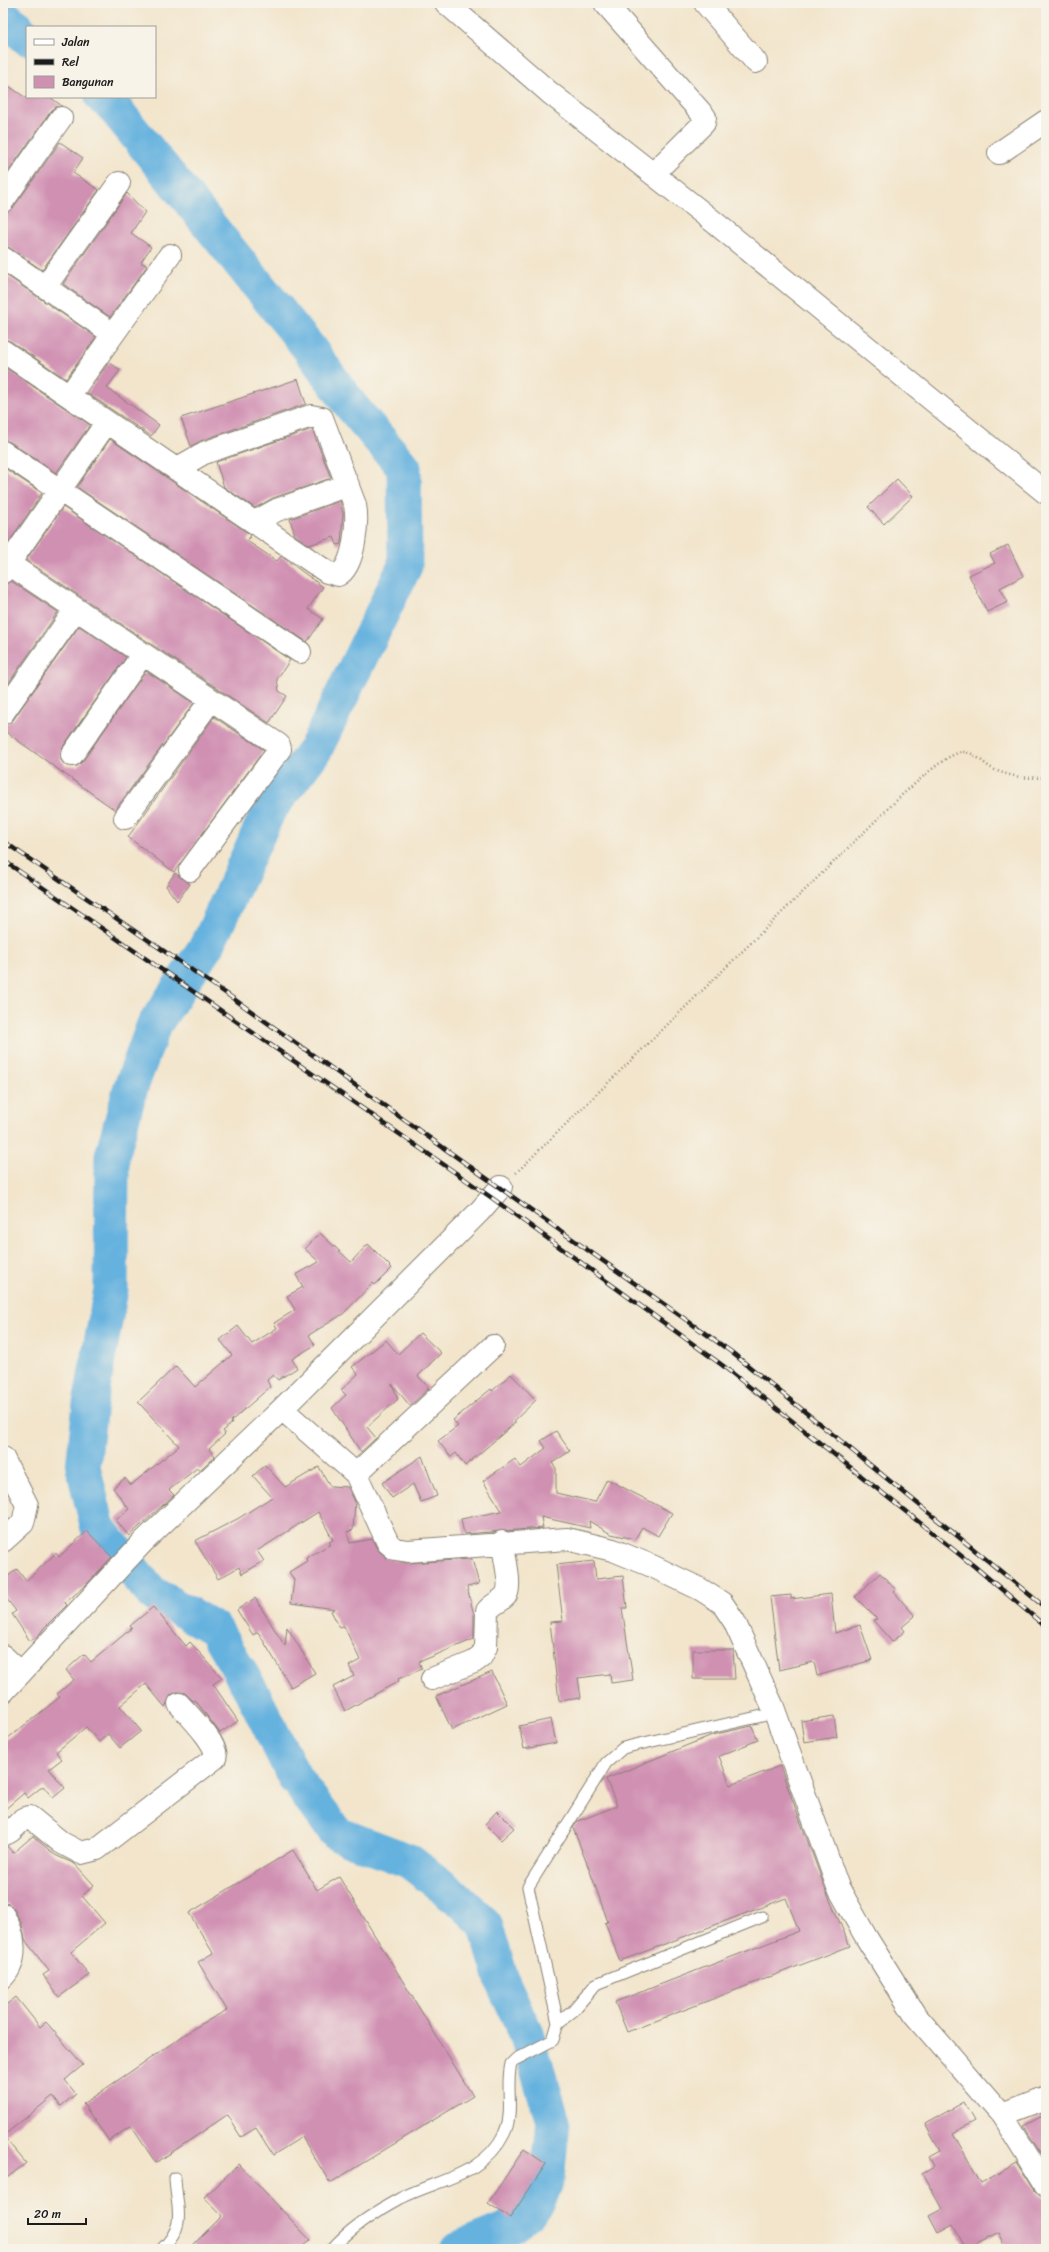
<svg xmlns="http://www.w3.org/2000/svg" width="1049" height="2252" font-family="Sriracha,sans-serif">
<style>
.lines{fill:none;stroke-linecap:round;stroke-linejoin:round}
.river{stroke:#66b2df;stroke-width:35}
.building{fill:#d090b2}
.lane-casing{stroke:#878074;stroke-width:13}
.street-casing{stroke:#878074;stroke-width:24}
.path{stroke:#878074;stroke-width:2.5;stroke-dasharray:1 3;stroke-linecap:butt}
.lane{stroke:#fff;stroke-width:11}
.street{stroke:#fff;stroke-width:22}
.rail-casing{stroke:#1c1c1c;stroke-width:4.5}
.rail{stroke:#f7f3e8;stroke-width:3;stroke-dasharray:9;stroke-linecap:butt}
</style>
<rect width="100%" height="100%" fill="#f7f3e8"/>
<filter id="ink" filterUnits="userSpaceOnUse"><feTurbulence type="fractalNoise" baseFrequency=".025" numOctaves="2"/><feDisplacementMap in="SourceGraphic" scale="8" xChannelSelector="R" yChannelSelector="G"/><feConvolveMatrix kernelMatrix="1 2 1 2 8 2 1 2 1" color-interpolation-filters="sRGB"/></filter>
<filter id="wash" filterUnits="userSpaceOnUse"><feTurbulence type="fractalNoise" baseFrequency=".012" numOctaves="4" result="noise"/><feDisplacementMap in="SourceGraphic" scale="16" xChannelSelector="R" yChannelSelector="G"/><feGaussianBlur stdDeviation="0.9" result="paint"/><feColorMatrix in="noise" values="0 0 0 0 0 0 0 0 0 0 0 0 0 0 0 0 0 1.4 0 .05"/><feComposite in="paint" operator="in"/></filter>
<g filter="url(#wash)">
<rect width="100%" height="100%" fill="#f2e5cc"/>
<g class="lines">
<path class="river" d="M3,15L27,38
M102,97L111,104L309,348L352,407L404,468L405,566L315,750L269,810L209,942L153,1027L131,1087L112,1156L111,1289L90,1404L83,1467L98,1528L152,1593L215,1629L253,1694L295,1778L337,1834L409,1861L460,1900L485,1924L503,1983L526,2033L553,2121L547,2179L539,2200L529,2213L509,2228L457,2249"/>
</g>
<g id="blocks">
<path class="building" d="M3,82L26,98L50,97L62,106L56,107L51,111L3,179Z
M60,142L83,158L73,173L99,190L42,270L10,248L3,246V213L13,208Z
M127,193L145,212L131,233L151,247L141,262L147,266L110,317L63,284Z
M3,273L96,337L66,379L10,341L3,339Z
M109,362L120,370L107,388L159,425L151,436L87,393Z
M3,366L90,425L56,473L10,442L3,440Z
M298,379L306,404L200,441L191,446L181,418Z
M312,429L331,478L273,498L255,508L224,487L216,462Z
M110,439L251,535L247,541L277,561L281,556L323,587L308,609L323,619L307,642L77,487Z
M3,467L42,493L5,548H3Z
M897,479L913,496L884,524L868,507Z
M340,501L343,513L341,544L337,545L334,537L309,545L295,535L290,519Z
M63,507L290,660L277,679L279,691L287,696L269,723L26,560Z
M1008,545L1023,576L1000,588L1008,602L987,612L969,575L995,563L990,554Z
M11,581L58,612L3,691V586Z
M79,626L126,657L62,748L61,760L65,765L77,766L82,762L146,671L194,703L115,810L3,730V725L13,720Z
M214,717L264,750L174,872L128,837Z
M175,873L190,884L177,901L166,886Z
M320,1233L351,1262L368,1244L392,1268L375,1285L373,1283L343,1314L309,1335L315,1345L292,1359L297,1368L278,1380L273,1375L267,1380L270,1387L231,1421L232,1423L223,1431L225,1434L209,1449L215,1456L200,1470L197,1468L169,1490L174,1495L129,1536L116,1520L129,1509L113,1488L125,1478L131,1485L179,1446L138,1402L176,1366L195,1387L232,1355L220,1340L238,1326L252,1344L277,1328L274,1323L295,1310L287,1296L303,1287L296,1275L319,1262L305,1249Z
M420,1333L441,1353L418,1376L429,1388L410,1406L392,1384L398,1399L367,1427L376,1438L361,1452L332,1408L346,1395L341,1390L358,1374L352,1367L386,1340L398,1354Z
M511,1374L536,1400L515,1420V1423L465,1466L456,1453L451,1457L438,1441L458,1426L453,1420L491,1389L492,1391Z
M556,1431L570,1451L552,1463L556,1468V1493L595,1502L607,1479L672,1513L658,1536L642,1527L635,1539L611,1534L589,1521L590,1528L541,1517L543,1528L464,1534L461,1519L502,1511L483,1481L515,1459L521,1467L546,1448L541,1441Z
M422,1456L437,1496L421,1502L413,1484L392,1498L382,1483Z
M265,1465L285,1487L319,1467L330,1486L348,1487L355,1502L353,1530L347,1532L350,1543L372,1539L377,1549L387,1558L406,1563L472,1559L479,1584L467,1587L474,1615V1639L419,1662L422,1669L398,1679L399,1681L345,1711L333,1687L354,1676L349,1666L360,1660L344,1626L340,1628L331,1611L335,1609L291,1603L294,1580L289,1572L307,1561L306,1558L331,1544L329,1542L333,1540L318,1512L257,1551L264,1561L242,1574L239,1567L218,1579L195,1541L239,1518L272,1497L253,1476Z
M87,1531L112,1557L88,1583L65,1603L67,1605L43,1629L39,1635L30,1641L12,1614L16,1611L3,1594V1580L17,1569L26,1581L56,1553L59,1557Z
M594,1561L596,1579L623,1576L627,1608H622L633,1680L611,1683L610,1674L578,1678L581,1698L559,1701L550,1622L563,1621L556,1565Z
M880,1573L896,1590L894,1592L915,1616L902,1627L905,1631L892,1642L873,1620L877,1619L855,1597Z
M831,1594L835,1633L860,1625L872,1660L817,1676L814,1662L779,1670L770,1597L791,1595V1599Z
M255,1598L285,1646L287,1627L315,1673L291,1687L258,1632L253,1635L237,1610Z
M153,1607L186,1646L190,1642L222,1678L213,1684L238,1721L220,1733L195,1700L193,1701L185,1693L177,1692L171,1695L165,1707L146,1684L120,1706L141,1731L120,1748L108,1734L99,1742L86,1727L56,1752L62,1759L49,1769L65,1788L53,1798L43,1786L28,1798L24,1793L3,1811V1742L60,1697L57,1694L74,1680L66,1670L84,1654L91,1662L132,1628L130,1626Z
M693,1650H733L735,1679H693Z
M492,1672L507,1704L452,1730L436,1696Z
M834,1716L837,1737L804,1742L801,1721Z
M551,1719L556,1743L524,1749L519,1726Z
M752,1726L758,1740L719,1756L730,1785L780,1766L826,1891L850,1946L627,2032L615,2002L799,1931L786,1898L620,1961L605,1923L608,1922L591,1874L573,1828L578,1821L617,1806L606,1779L712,1735Z
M497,1811L514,1828L501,1840L485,1824Z
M33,1836L55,1855L75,1864L94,1885L82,1896L105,1923L71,1952L89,1975L59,1997L43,1975L49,1971L25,1940L22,1925L14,1909L9,1904L3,1903V1846H7L13,1853Z
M293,1850L317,1890L339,1877L473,2096L330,2183L302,2137L273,2155L256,2128L241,2137L227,2115L156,2163L131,2126L109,2141L83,2104L196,2027L227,2010L198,1962L213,1953L189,1913Z
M16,1997L40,2027L46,2022L83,2065L65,2080L76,2094L61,2106L53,2096L3,2136L26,2163L3,2181V2007Z
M964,2102L975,2121L953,2133L981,2183L1017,2163L1036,2193L1046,2198V2249H1006L998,2233L966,2249L953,2225L938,2233L929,2216L942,2209L922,2173L934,2166L929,2157L940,2151L925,2124Z
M1046,2114V2162L1024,2126Z
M524,2149L546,2164L510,2218L488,2203Z
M239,2164L310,2240L300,2249H189L222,2216L204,2197Z"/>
</g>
</g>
<g filter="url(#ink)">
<use href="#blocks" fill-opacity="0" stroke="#878074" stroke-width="1"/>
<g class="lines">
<g class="lane-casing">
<path id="lane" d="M558,2023L528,1887L606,1763L623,1748L631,1746L775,1713
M162,2249C188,2224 176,2208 175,2178
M332,2249C350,2228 377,2211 401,2198C439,2179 484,2175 504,2134C515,2112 505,2087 511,2064L516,2059L553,2040L558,2023L573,2011L596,1984L762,1917"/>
</g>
<g class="street-casing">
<path id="street" d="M446,3L550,93L714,222L1046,493
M605,3L705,117L704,123L653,174
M705,3L756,62
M999,153L1046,121
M3,201L61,118
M3,258L113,334
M45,287L119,183
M3,351C111,424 219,498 327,572L338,575C355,566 358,521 355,505L322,418L311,416L204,453L176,469
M69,396L170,255
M3,452L300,652
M255,522L277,510L348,485
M3,560L279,745L280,749L190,870
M3,572L107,422
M3,713L76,609
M72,755L143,654
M125,818L211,700
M282,1409L356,1474L388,1543L395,1549L408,1551L567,1539L613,1550L652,1566L700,1589L722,1603L734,1621L773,1707L838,1887L866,1937L915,2015L1002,2115L1046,2186
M3,1458L27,1505L23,1523L3,1541
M356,1474L493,1346
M3,1656L21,1673
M432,1679L474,1662L481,1657L486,1647L487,1611C492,1604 501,1602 506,1595C512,1586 504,1554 502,1542
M3,1692L143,1542L282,1409L479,1212L501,1187
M3,1834C15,1833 18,1818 30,1817L62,1843L81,1853L97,1849L215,1758C221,1747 187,1713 179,1704
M3,1915C15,1933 19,1960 3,1977
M1002,2115L1046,2098"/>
</g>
<path class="path" d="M516,1173L903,794C918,782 940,759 958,753C973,748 982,764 995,770C1012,777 1028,779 1046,777"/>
<use href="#lane" class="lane"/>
<use href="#street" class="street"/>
<g class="rail-casing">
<path id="rail" d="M3,841L224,992L730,1351L1046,1608
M3,860L492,1198L722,1365L974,1566L1046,1627"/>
</g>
<use href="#rail" class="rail"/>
</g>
</g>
<rect width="1049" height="2252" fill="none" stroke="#f7f3e8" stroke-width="16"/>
<rect x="26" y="26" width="130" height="72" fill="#f7f3e8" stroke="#9f9d96"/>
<rect x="34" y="39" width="20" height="6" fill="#ffffff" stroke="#9f9d96"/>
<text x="62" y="46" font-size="12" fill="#1c1c1c">Jalan</text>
<rect x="34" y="59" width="20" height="6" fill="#1c1c1c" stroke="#9f9d96"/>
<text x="62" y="66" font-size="12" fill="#1c1c1c">Rel</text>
<rect x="34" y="76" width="20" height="12" fill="#d090b2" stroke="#9f9d96"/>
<text x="62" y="86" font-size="12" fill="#1c1c1c">Bangunan</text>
<path d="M28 2218v6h58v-6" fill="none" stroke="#1c1c1c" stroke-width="2"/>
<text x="34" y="2218" font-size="12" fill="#1c1c1c" stroke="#f7f3e8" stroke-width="3" paint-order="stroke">20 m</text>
</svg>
